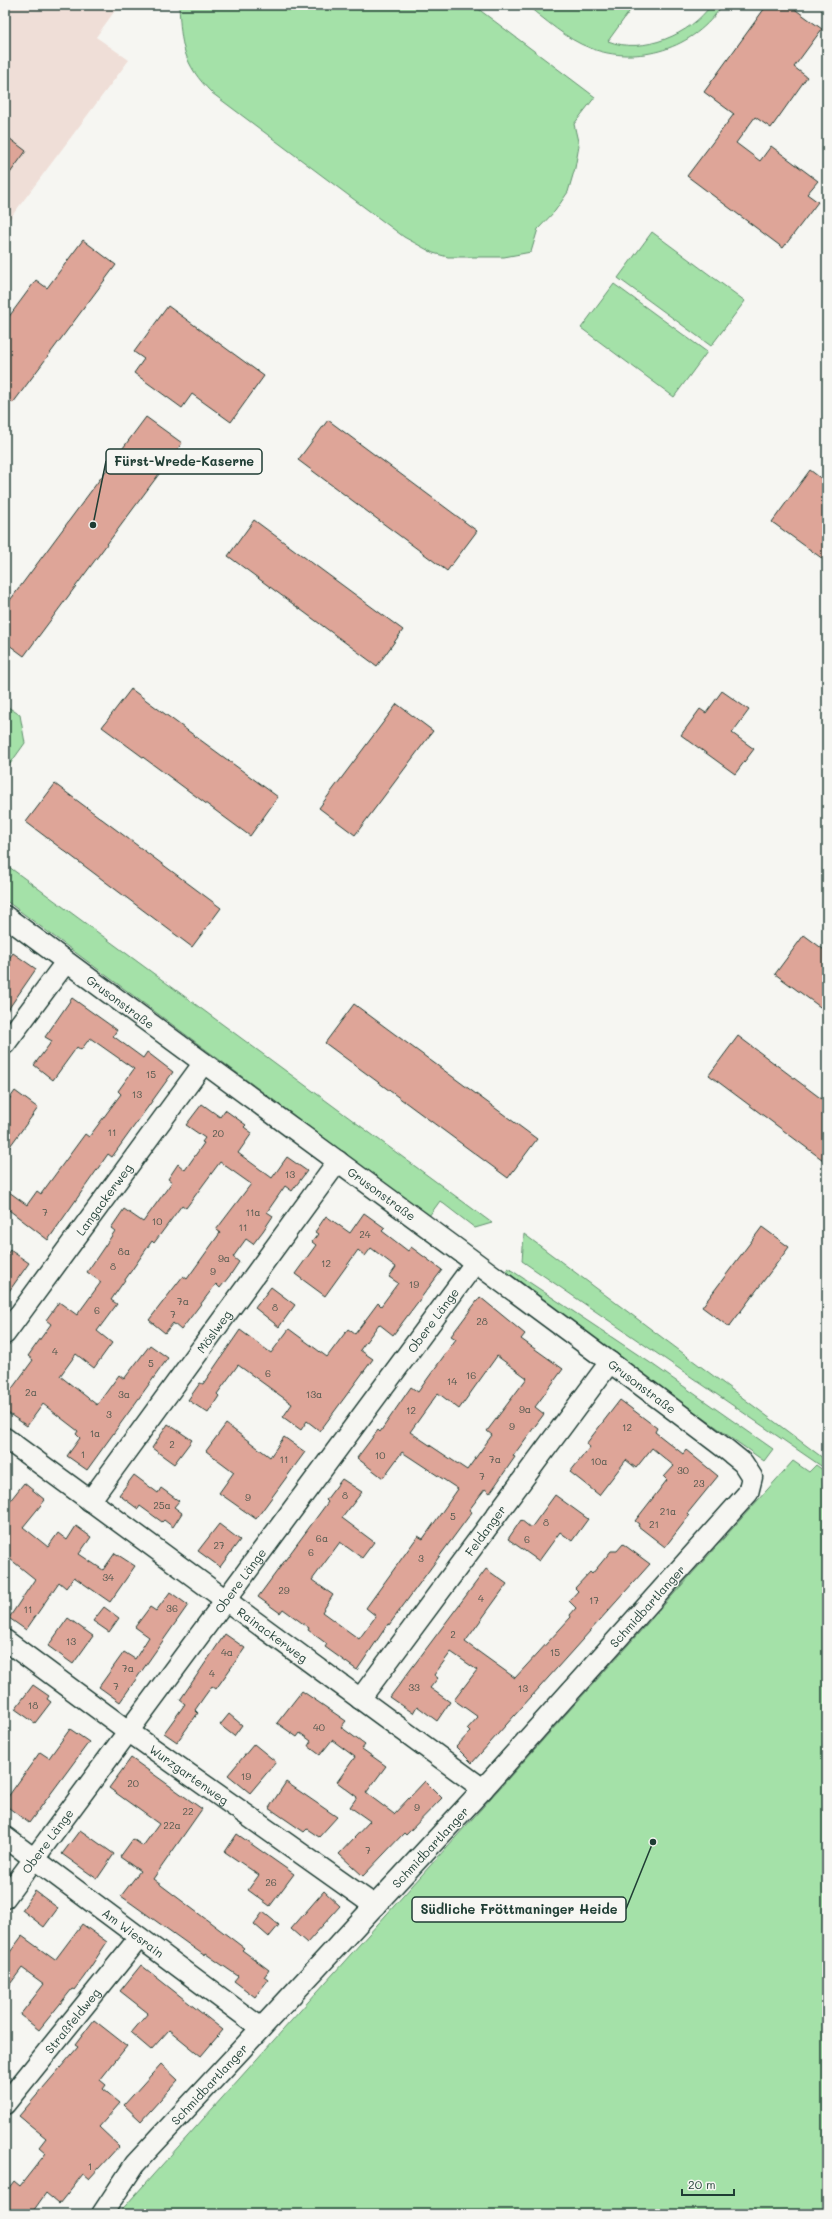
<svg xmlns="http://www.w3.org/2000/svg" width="832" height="2219" font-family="Mali,sans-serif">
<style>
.built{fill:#efded7}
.green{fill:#a4e1a8;stroke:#628f6e}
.building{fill:#dea598;stroke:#1f3d34;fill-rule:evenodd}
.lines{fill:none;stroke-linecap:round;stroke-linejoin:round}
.minor-casing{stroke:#1f3d34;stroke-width:23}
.minor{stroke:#f6f6f2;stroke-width:20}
.labels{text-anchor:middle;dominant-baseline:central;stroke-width:3;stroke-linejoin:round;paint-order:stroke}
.number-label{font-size:10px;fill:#4f574d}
.street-label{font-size:12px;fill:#1f3d34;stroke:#f6f6f2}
.leader{fill:none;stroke:#1f3d34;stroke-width:1.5}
.callout-dot{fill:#1f3d34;stroke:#f6f6f2;stroke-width:1.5}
.callout{fill:#f6f6f2;stroke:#1f3d34;stroke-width:1.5}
.callout-label{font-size:13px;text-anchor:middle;font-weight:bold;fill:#1f3d34}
</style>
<rect width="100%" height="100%" fill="#f6f6f2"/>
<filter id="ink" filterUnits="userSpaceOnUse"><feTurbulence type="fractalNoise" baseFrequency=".025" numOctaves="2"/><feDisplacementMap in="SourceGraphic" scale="8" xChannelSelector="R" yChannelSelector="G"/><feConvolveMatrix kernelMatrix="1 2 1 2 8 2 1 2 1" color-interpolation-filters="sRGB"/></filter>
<g filter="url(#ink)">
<path class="built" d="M5,5H119L96,37L129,60L5,225Z"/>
<path class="green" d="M179,5H473L595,97L574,124L579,146L575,168L568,192L555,211L538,229L531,252L504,257H448L433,253L404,237L212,93C183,64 181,45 179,5Z
M526,5H634L608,41C643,55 691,34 711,5H722C695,49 637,66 590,48C566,39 546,20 526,5Z
M652,232L745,301L711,346L618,278Z
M614,284L707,352L674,397L581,328Z
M5,705L20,715L25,743L5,771Z
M5,864L492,1223L475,1228L440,1201L429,1216L5,900Z
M524,1234L827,1461V1470L522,1261Z
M508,1268L649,1362L773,1449L764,1461L640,1373L506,1271Z
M793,1461L809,1472L816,1465L827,1473V2214H118Z"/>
<path class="building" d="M767,5H789L822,29L794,67L807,77L771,128L755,117L736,143L760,161L771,146L818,181L807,194L818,202L783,248L687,176L734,114L704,92Z
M5,135L26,151L5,180Z
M83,240L116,265L13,403L5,397V322L36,280L47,288Z
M168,306L264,376L231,422L192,394L182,408L134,373L144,359L134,352Z
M146,417L182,443L24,656L5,642V607Z
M328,420L477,531L447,571L298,460Z
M810,470L827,483V562L772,522Z
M254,520L403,630L377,666L228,556Z
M131,689L278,797L250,836L102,727Z
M722,691L749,710L732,733L754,749L735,774L681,735L700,709L706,713Z
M397,704L433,731L355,835L319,808Z
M55,784L221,908L192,947L26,822Z
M804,935L827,952V1012L775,974Z
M13,953L36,969L5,1014V964Z
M72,998L117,1030L113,1036L143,1058L147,1052L173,1072L112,1157L108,1154L48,1240L5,1207V1189L27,1205L37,1191L41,1194L85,1134L89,1137L121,1094L118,1091L134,1069L90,1038L81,1050L77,1047L53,1080L34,1065L52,1041L45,1037Z
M354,1004L537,1139L508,1178L325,1043Z
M738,1036L827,1103V1163L709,1075Z
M15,1091L38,1108L5,1153V1105Z
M202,1104L220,1117L225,1110L246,1125L244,1127L252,1133L238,1153L272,1178L287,1157L307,1171L292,1191L285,1186L267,1212L273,1216L263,1231L253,1244L246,1239L233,1257L239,1262L231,1274L220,1288L216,1284L181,1330L173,1323L165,1333L149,1320L183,1276L187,1279L220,1233L216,1230L251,1184L220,1162L186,1208L182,1205L154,1243L152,1241L111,1300L117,1304L97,1331L112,1343L94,1368L76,1354L60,1376L97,1405L119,1375L124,1379L150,1345L168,1358L87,1470L67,1456L80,1438L76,1434L78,1431L43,1404L27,1426L5,1411V1398L33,1360L28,1356L51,1324L46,1320L59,1302L77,1315L101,1282L87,1272L115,1231L111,1228L124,1209L143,1222L172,1182L168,1179L178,1164L185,1170L204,1143L202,1142L205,1138L186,1125Z
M364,1213L385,1228L382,1231L408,1251L411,1247L442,1270L393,1335L379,1324L360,1350L373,1359L320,1431L307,1421L301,1430L283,1417L292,1404L238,1365L217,1394L219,1396L208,1413L188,1400L200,1383L203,1384L240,1330L271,1353L289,1329L327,1357L348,1329L355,1334L378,1303L381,1306L398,1283L389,1277L396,1267L371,1248L365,1256L358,1250L325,1296L295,1274L316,1245L312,1242L318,1234L315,1232L326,1216L350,1233Z
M762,1227L789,1247L729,1327L702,1307Z
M10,1250L29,1263L5,1297V1257Z
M271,1287L295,1305L279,1327L255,1308Z
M480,1297L525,1334L521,1339L563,1369L535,1407L544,1414L513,1456L515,1457L490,1493L485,1489L469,1510L472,1512L389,1625L388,1624L357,1670L325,1647L327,1644L308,1630L309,1628L283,1609L280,1613L258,1597L328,1502L326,1500L342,1479L362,1492L342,1518L374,1542L362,1558L340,1542L312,1580L333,1595L322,1612L359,1639L376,1616L366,1608L418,1536L423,1539L458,1489L402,1452L383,1478L357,1458L378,1430L380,1432L411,1387L418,1392L456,1339L451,1336ZM497,1356L527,1378L487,1431L492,1435L467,1470L410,1432L438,1393L459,1409Z
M620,1400L657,1428L655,1432L683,1454L686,1450L718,1476L687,1514L689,1516L665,1547L638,1526L639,1524L635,1521L667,1480L664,1477L674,1466L652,1448L636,1468L626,1460L599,1495L570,1472L590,1447L586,1444Z
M168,1424L192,1440L174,1464L152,1448Z
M226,1424L270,1457L284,1437L305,1452L256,1519L219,1493L234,1472L206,1451Z
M134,1475L158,1493L161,1488L179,1501L174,1507L182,1513L173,1527L164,1520L162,1522L140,1506L138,1509L119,1495Z
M24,1483L45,1500L23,1527L48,1547L58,1533L67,1540L76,1526L91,1537L79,1554L103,1570L115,1553L135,1566L110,1602L74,1577L66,1588L59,1582L26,1630L9,1618L35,1579L5,1555V1507Z
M555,1495L588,1519L572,1541L560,1532L539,1561L508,1539L521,1520L531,1528Z
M219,1524L240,1540L220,1567L198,1551Z
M623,1544L650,1564L472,1763L456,1747L470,1732L467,1729L478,1717L454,1700L477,1670L451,1652L434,1675L438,1678L430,1688L450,1702L437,1721L417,1706L413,1713L390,1697L486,1569L507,1584L465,1642L515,1678L571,1617L570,1615L576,1608L569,1601L578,1591L575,1588L590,1572L592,1574L611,1551H617Z
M170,1592L188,1605L120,1702L99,1687L124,1652L135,1659L149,1637L135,1627L150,1607L156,1611Z
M104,1607L119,1618L109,1632L93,1621Z
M68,1618L93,1636L73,1664L48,1646Z
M225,1634L245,1648L216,1689L212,1686L204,1697L195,1710L198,1713L177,1742L164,1733L185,1704L180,1700Z
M33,1685L49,1696L47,1699L51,1702L35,1723L15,1709Z
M302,1691L346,1721L341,1727L365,1745L362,1749L386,1766L366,1793L394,1814L425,1781L442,1798L406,1835L404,1833L363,1876L339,1854L370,1821L350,1807L357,1797L337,1782L355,1757L332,1740L320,1755L308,1746L311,1741L300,1733L297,1737L277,1723Z
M229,1714L242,1725L234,1736L220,1725Z
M70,1729L89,1742L29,1823L5,1805V1801L40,1752L49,1758Z
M254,1744L276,1762L250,1793L228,1775Z
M131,1758L202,1809L153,1879L244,1948L242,1950L269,1970L264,1977L268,1980L255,1997L234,1981L238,1976L206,1954L205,1956L121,1896L140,1871L120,1857L133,1839L143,1846L159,1824L109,1788Z
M286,1782L337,1817L319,1837L307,1829L304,1832L269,1808Z
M80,1830L114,1854L97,1879L62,1854Z
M237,1834L294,1874L270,1906L248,1890L259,1875L225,1852Z
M35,1891L58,1908L44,1927L22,1910Z
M324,1891L340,1906L307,1943L291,1929Z
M263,1912L279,1925L269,1937L254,1924Z
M82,1924L107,1942L84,1977L74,1990L72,1989L39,2030L20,2015L44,1984L22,1968L5,1991V1959L22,1936L55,1960Z
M141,1965L223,2030L201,2056L169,2030L151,2050L131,2033L148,2013L120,1991Z
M94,2020L127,2046L100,2080L106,2085L103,2089L120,2103L99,2127L119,2146L89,2179L83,2174L59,2204L46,2193L31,2214H5V2193L14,2181L20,2186L46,2153L39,2147L46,2138L19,2116L78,2047L75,2045Z
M161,2064L178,2080L141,2121L124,2105Z"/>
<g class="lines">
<g class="minor-casing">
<g id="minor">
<path id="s1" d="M5,916C245,1095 488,1269 727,1450L743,1463L752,1477L748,1493L483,1789L135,2164L102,2214"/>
<path d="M5,1044L66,962"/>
<path id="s2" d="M5,1334L203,1064"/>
<path id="s3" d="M5,1438L483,1789"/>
<path id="s4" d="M90,1501L338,1161"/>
<path id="s5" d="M5,1640L128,1731L375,1906"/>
<path id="s6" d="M360,1699L610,1362"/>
<path id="s7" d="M5,1837L261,2028"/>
<path id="s8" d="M5,1898L475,1263"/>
<path id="s9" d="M5,2104L139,1938"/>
</g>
</g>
<use href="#minor" class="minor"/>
</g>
</g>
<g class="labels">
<g class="number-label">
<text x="151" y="1074">15</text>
<text x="137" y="1094">13</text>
<text x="112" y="1132">11</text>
<text x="218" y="1133">20</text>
<text x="290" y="1174">13</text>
<text x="45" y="1212">7</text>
<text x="253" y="1212">11a</text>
<text x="157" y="1221">10</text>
<text x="243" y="1227">11</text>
<text x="365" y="1234">24</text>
<text x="124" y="1251">8a</text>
<text x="224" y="1258">9a</text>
<text x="326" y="1263">12</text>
<text x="113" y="1266">8</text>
<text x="213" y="1271">9</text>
<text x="414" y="1284">19</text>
<text x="183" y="1301">7a</text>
<text x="275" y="1307">8</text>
<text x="97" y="1310">6</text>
<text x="173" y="1314">7</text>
<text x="482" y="1321">28</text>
<text x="55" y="1351">4</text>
<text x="151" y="1363">5</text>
<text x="268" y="1373">6</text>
<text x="471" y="1375">16</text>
<text x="452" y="1381">14</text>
<text x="31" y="1392">2a</text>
<text x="124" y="1394">3a</text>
<text x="314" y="1394">13a</text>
<text x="525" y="1409">9a</text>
<text x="411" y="1410">12</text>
<text x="109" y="1414">3</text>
<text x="512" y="1426">9</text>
<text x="627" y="1427">12</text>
<text x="95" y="1433">1a</text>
<text x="172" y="1444">2</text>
<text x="83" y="1454">1</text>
<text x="380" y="1455">10</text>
<text x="284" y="1459">11</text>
<text x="495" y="1459">7a</text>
<text x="599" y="1461">10a</text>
<text x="683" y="1470">30</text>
<text x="482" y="1476">7</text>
<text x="699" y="1483">23</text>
<text x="345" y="1495">8</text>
<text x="248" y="1497">9</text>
<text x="162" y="1505">25a</text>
<text x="668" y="1511">21a</text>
<text x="453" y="1516">5</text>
<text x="546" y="1522">8</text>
<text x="654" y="1524">21</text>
<text x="322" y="1538">6a</text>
<text x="527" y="1539">6</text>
<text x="219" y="1545">27</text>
<text x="311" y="1552">6</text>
<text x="421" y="1558">3</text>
<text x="108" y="1577">34</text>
<text x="284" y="1590">29</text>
<text x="481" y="1598">4</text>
<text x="594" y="1600">17</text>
<text x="172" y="1608">36</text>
<text x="28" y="1609">11</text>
<text x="453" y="1634">2</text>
<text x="71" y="1641">13</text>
<text x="227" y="1652">4a</text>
<text x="555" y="1652">15</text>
<text x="128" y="1668">7a</text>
<text x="212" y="1673">4</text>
<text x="116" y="1686">7</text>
<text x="414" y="1687">33</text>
<text x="523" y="1688">13</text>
<text x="33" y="1705">18</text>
<text x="319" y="1727">40</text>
<text x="246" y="1776">19</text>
<text x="133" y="1783">20</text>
<text x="417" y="1807">9</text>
<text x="188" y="1811">22</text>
<text x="172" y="1825">22a</text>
<text x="368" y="1850">7</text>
<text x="271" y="1882">26</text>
<text x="90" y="2166">1</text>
</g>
<g class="street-label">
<text stroke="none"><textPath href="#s1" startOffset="144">Grusonstraße</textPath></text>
<text stroke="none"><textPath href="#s1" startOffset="468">Grusonstraße</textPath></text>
<text stroke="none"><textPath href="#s2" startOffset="167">Langackerweg</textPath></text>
<text stroke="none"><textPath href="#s8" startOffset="719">Obere Länge</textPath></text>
<text stroke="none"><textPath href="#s4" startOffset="210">Möslweg</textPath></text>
<text stroke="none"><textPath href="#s1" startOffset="792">Grusonstraße</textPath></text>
<text stroke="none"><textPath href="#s6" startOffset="210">Feldanger</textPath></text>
<text stroke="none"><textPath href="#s8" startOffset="395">Obere Länge</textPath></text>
<text transform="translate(647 1606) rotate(-48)">Schmidbartlanger</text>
<text stroke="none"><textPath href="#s3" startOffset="332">Rainackerweg</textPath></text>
<text stroke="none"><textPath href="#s5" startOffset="228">Wurzgartenweg</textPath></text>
<text stroke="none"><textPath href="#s8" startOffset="71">Obere Länge</textPath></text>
<text transform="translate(430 1847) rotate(-47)">Schmidbartlanger</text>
<text stroke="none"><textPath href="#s7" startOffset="160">Am Wiesrain</textPath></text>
<text stroke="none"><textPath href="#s9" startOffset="107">Straßfeldweg</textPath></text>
<text transform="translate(209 2084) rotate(-47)">Schmidbartlanger</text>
</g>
</g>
<path class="leader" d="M93 525L106 461M653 1842L626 1909"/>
<g class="callout-dot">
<circle cx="93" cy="525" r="4"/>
<circle cx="653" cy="1842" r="4"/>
</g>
<g class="callout">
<rect x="106" y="449" width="156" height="25" rx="4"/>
<rect x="412" y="1897" width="214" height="25" rx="4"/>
</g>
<g class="callout-label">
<text x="184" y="466">Fürst-Wrede-Kaserne</text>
<text x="519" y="1914">Südliche Fröttmaninger Heide</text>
</g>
<rect width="832" height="2219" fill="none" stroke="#f6f6f2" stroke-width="20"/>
<rect x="10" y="10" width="812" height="2199" fill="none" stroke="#1f3d34" stroke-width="1.5" filter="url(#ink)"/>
<path d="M682 2189v6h52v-6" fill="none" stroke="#1f3d34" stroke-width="2"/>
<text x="688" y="2189" font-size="12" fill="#1f3d34" stroke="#f6f6f2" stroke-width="3" paint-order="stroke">20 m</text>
</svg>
